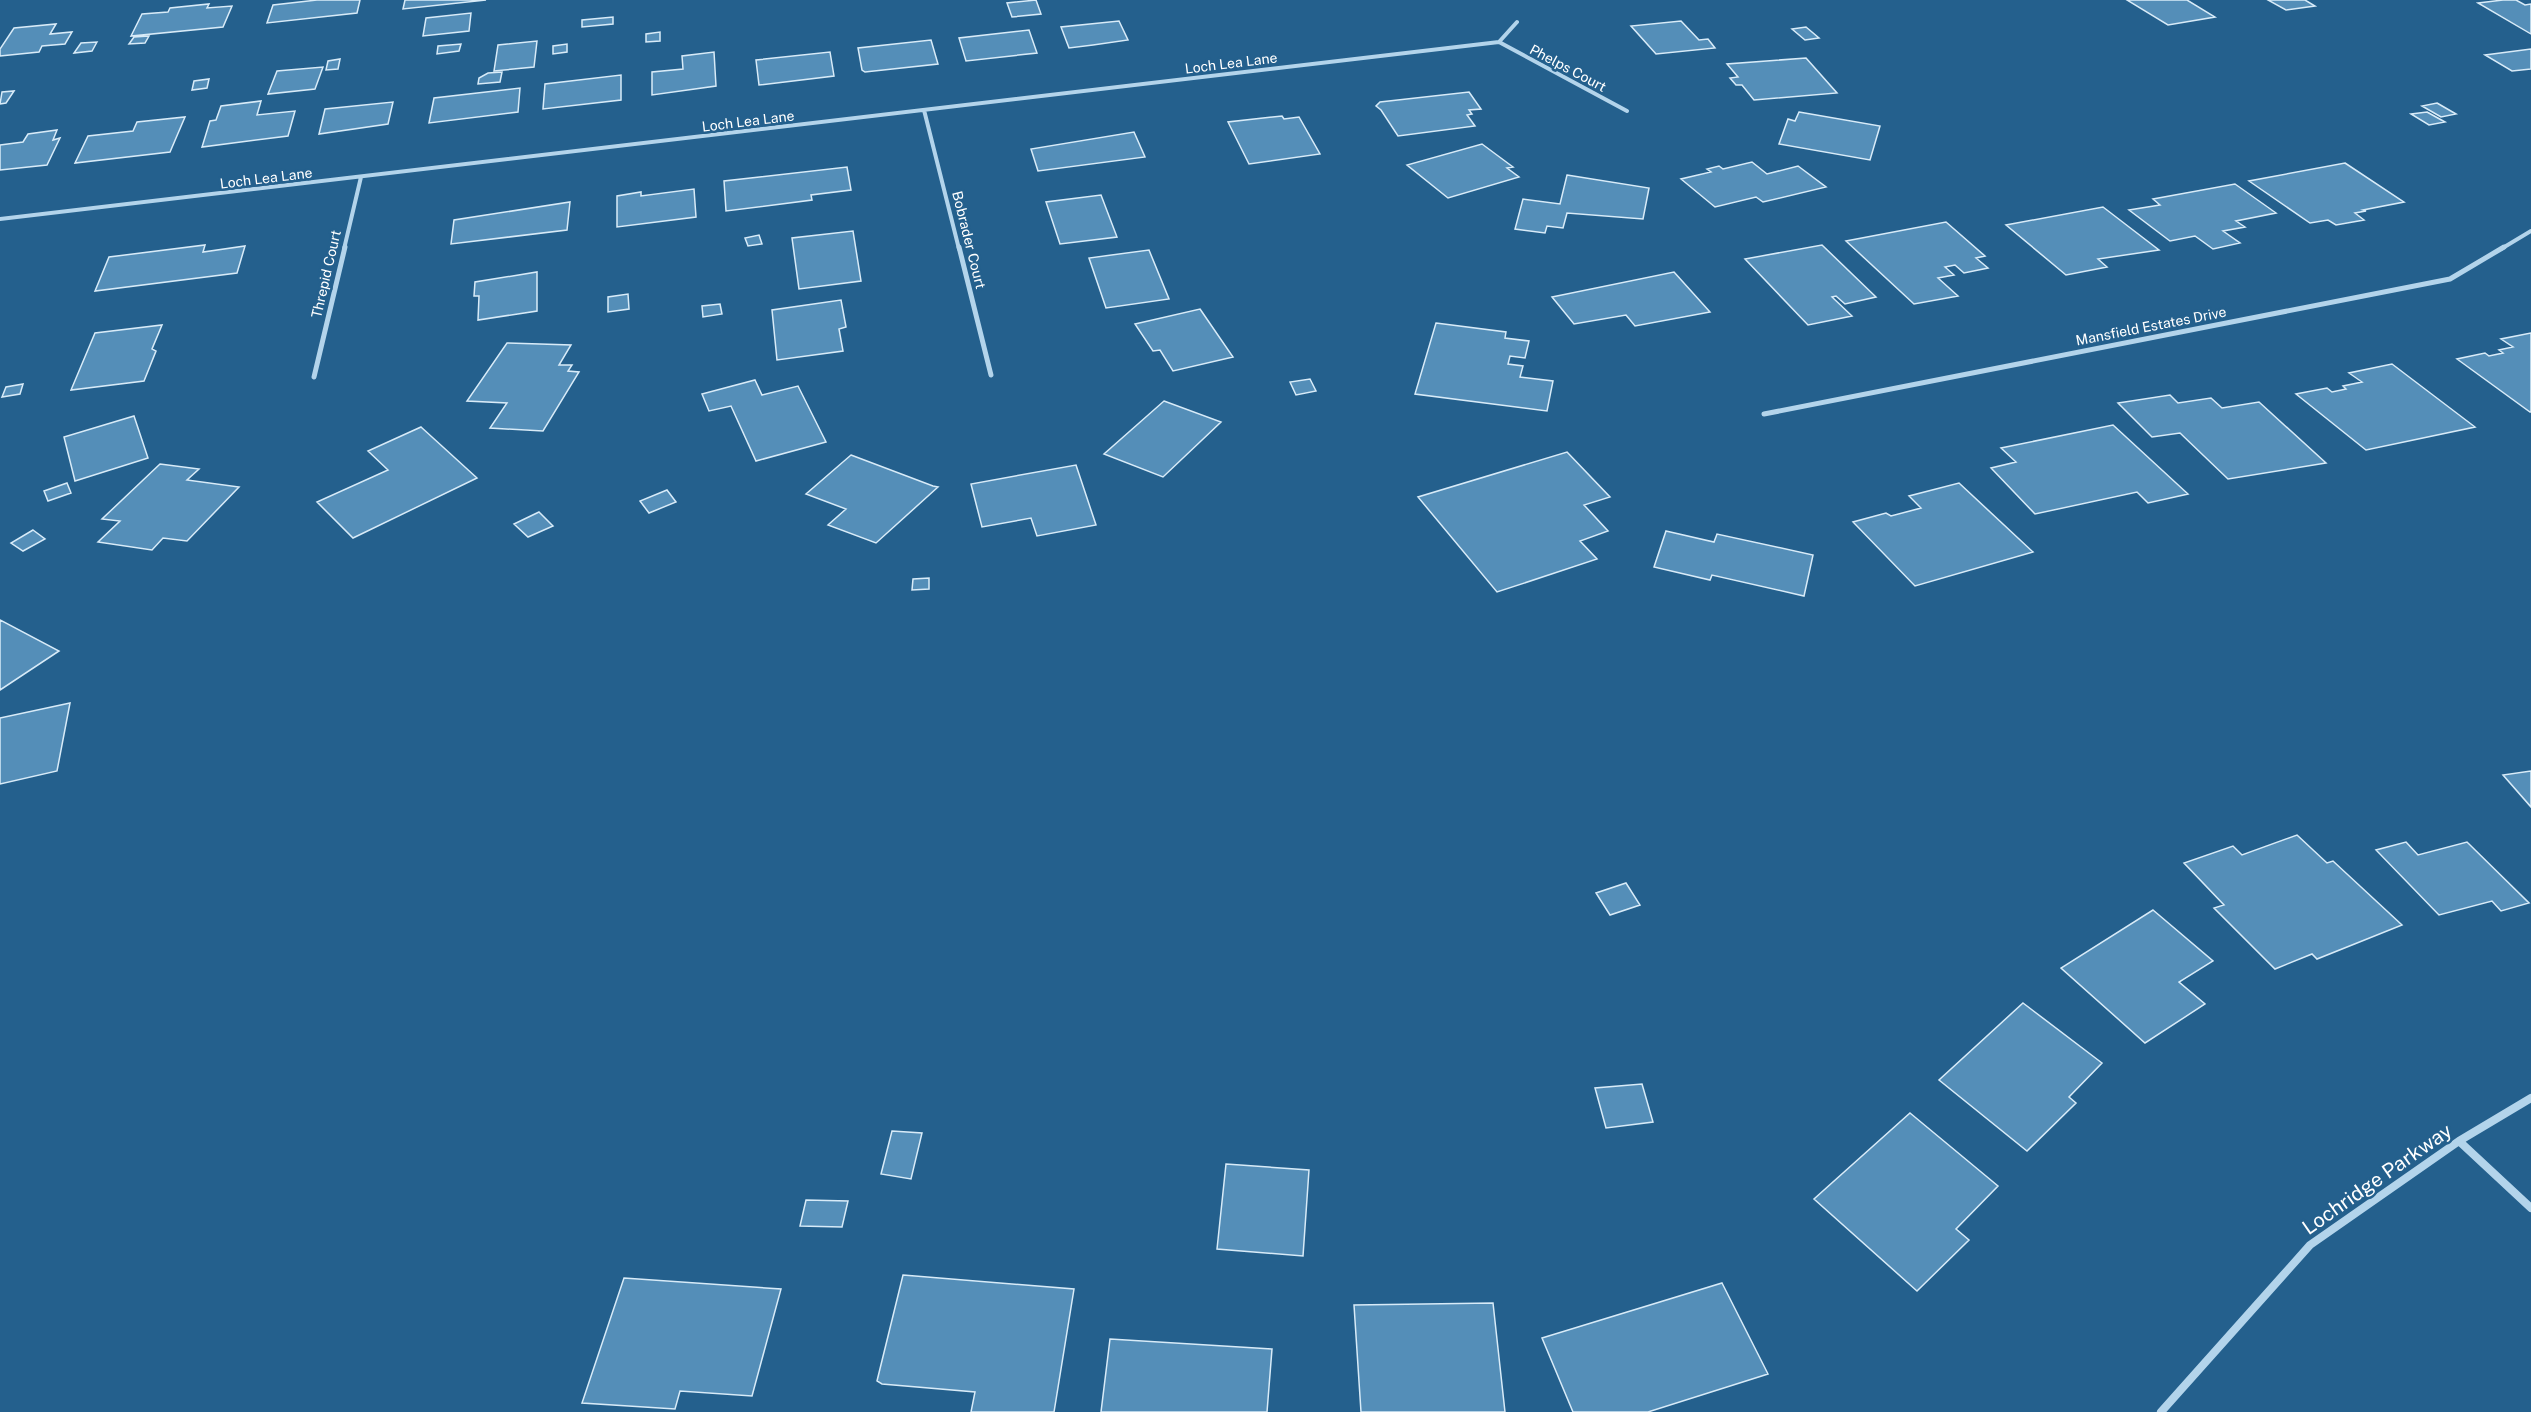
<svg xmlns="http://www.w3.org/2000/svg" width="2531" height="1412" font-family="'Public Sans',sans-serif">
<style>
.building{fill:#548eb8;stroke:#d8ebf8;stroke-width:1.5}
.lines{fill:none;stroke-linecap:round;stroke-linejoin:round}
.street-far2{stroke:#b3d4eb;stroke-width:4}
.street-far1{stroke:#b3d4eb;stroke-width:5}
.street{stroke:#b3d4eb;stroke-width:8}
.labels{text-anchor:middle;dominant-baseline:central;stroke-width:5;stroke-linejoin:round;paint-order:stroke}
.far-street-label{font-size:14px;fill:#fff;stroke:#24608d}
.near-street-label{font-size:20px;fill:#fff;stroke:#24608d}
</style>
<rect width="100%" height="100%" fill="#24608d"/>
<path class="building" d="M317,0H360L357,13L267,23L273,5Z
M405,0H486L403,9Z
M1036,0L1041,14L1012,17L1007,3Z
M2127,0H2187L2215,17L2168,25Z
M2268,0H2305L2315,6L2286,10Z
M2503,0H2516L2525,5L2531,4V34L2478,3Z
M209,4L207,8L232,6L223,27L131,36L142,14L168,12L170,8Z
M471,13L469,31L423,36L426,18Z
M613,17V24L582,27V20Z
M1119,21L1128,40L1093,45L1069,48L1061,27Z
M1681,21L1699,40L1708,39L1715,48L1656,54L1631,26Z
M56,24L50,34L72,32L65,44L42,46L39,52L0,56V49L14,28Z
M1806,27L1819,38L1805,40L1792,29Z
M1029,30L1037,53L966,61L959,38Z
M660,32V41L646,42V34Z
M149,36L145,43L129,44L134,37Z
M931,40L938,64L865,72L862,70L858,48Z
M537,41L534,67L494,71L498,45Z
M97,42L92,51L74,53L81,43Z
M461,44L459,51L437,54L438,46Z
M567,44V52L553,54V46Z
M2531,49V69L2512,71L2485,55Z
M714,52L716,86L652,95V72L683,69L682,56Z
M830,52L834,76L759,85L756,60Z
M1806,58L1837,93L1754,100L1742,85H1736L1730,78L1738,77L1727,64Z
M340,59L338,69L326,70L328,61Z
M323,67L315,89L268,94L277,71Z
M502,72L500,82L478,84L479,78L488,73Z
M621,75V100L543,109L545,84Z
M209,79L207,88L192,90L194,81Z
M520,88L518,112L429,123L434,98Z
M14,91L6,103L0,104L2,92Z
M1469,92L1481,109L1469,110L1472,114L1467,115L1475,126L1398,136L1381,110L1376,106L1380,102Z
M261,101L257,115L295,111L288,136L202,147L210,121L216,120L221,106Z
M393,102L388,124L319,134L325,109Z
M2437,103L2456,114L2441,117L2422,106Z
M1799,112L1880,126L1870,160L1779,144L1788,119L1795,121Z
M2427,112L2445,122L2429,125L2411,114Z
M1282,116L1284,119L1299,117L1320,154L1249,164L1228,122Z
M185,117L170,152L75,163L88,136L133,131L137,122Z
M57,130L53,140L60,138L47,165L0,170V145L23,142L28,134Z
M1134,132L1145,157L1038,171L1031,149Z
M1482,144L1513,167L1507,168L1519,177L1448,198L1407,165Z
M1752,162L1767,174L1798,166L1826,187L1763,202L1756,197L1715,207L1681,179L1711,172L1707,169L1719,166L1723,169Z
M2345,163L2404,202L2363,210L2366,211L2355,213L2364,220L2336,225L2328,220L2310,223L2249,181Z
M847,167L851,190L811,195L812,200L726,211L724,181Z
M1567,175L1649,188L1643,219L1567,213L1563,228L1547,226L1545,233L1515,229L1523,199L1560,204Z
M2235,184L2276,213L2236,221L2245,227L2223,231L2240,243L2213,249L2195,236L2170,241L2129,210L2160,205L2153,199Z
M694,189L696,217L617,227V196L641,192V196Z
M1101,195L1117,237L1060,244L1046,202Z
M570,202L567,230L451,244L454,220Z
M2103,207L2159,250L2098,259L2107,267L2066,275L2006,225Z
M1946,222L1985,256L1976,258L1988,268L1964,273L1955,265L1945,267L1954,275L1938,278L1958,296L1914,304L1846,241Z
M853,231L861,281L799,289L792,238Z
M759,235L762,244L748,246L745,238Z
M205,245L203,252L245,246L237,273L95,291L109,257Z
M1822,245L1876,297L1845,304L1836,296L1832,297L1852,316L1808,325L1745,259Z
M1149,250L1169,299L1106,308L1089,258Z
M537,272V311L478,320L479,296H474L475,282Z
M1674,272L1710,312L1635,326L1626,315L1574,324L1552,297Z
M628,294L629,309L608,312V297Z
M841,300L846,327L839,329L843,351L777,360L772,310Z
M720,304L722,314L703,317L702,306Z
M1200,309L1233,357L1173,371L1160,350L1153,351L1135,324Z
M1436,323L1506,332L1505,338L1529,341L1525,358L1510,356L1508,364L1523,366L1520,377L1553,381L1547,411L1415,394Z
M162,325L152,349L156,351L144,381L71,390L95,333Z
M2531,333V412H2530L2457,359L2485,353L2489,356L2503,353L2499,350L2513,347L2501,339Z
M507,343L571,345L559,365H572L568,371L579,372L543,431L490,428L507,403L467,401Z
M2392,364L2475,427L2366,450L2296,394L2327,388L2332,392L2346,389L2343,386L2362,382L2349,373Z
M1310,379L1316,391L1296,395L1290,382Z
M755,380L762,395L798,386L826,442L756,461L731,406L709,411L702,394Z
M23,384L20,394L2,397L6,387Z
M2170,395L2178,403L2211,398L2222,408L2259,402L2326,463L2228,479L2180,433L2152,437L2118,403Z
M1164,401L1221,422L1163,477L1104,454Z
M134,416L148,458L75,481L64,437Z
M2113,425L2188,494L2148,503L2137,492L2035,514L1991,468L2016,462L2001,448Z
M421,427L477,478L353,538L317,502L388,470L368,451Z
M1567,452L1610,497L1584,505L1608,531L1580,541L1597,559L1497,592L1418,497Z
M851,455L933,486L938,487L876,543L828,525L846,509L806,494Z
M160,464L199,469L187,480L239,487L187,541L163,538L152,550L98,542L120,521L102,519Z
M1076,465L1096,525L1037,536L1031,518L982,527L971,484Z
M67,483L71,493L48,501L44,491Z
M1959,483L2033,552L1915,586L1853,522L1886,513L1891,516L1921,508L1909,496Z
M667,490L676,502L649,513L640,501Z
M539,512L553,526L528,537L514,524Z
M33,530L45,539L23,551L11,543Z
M1666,531L1714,542L1717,534L1813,555L1804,596L1712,575L1710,580L1654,567Z
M929,578V589L912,590L913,579Z
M0,620L59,651L0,690Z
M70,703L57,771L0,784V718Z
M2531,771V807L2503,775Z
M2297,835L2327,863L2333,861L2402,925L2317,959L2312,954L2275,969L2214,908L2224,905L2184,863L2233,846L2242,855Z
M2406,842L2418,855L2467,842L2529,903L2501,911L2492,901L2439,915L2376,850Z
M1626,883L1640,905L1610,915L1596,893Z
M2153,910L2213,961L2179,982L2205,1004L2145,1043L2061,968Z
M2023,1003L2102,1063L2069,1097L2076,1103L2027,1151L1939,1080Z
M1642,1084L1653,1122L1606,1128L1595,1088Z
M1910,1113L1998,1186L1956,1229L1969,1240L1917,1291L1814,1199Z
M892,1131L922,1133L911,1179L881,1174Z
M1226,1164L1309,1170L1303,1256L1217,1249Z
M806,1200L848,1201L842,1227L800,1226Z
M903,1275L1074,1289L1054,1412H971L975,1392L882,1384L877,1381Z
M624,1278L781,1289L752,1396L680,1391L675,1409L582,1403Z
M1722,1283L1768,1374L1648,1412H1573L1542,1338Z
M1493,1303L1505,1412H1361L1354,1305Z
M1110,1339L1272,1349L1267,1412H1101Z"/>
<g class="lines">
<path class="street-far2" d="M1499,42L1627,111
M1499,42L1517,22
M924,110L959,249
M0,219L1499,42
M344,249L361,177
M2501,249L2531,231"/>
<path class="street-far1" d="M959,247L991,375
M314,377L345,247
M1764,414L2450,279L2504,247"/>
<path class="street" d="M2459,1141L2531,1208
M2161,1412L2310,1245L2459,1141L2531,1098"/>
</g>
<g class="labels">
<g class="far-street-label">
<text transform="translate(1231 63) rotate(-7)">Loch Lea Lane</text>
<text transform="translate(1568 68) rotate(28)">Phelps Court</text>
<text transform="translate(748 121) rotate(-7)">Loch Lea Lane</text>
<text transform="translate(266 178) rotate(-7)">Loch Lea Lane</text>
<text transform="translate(969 240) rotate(76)">Bobrader Court</text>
<text transform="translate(326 274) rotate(-77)">Threpid Court</text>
<text transform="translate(2151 326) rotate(-11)">Mansfield Estates Drive</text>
</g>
<g class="near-street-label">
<text transform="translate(2377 1179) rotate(-35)">Lochridge Parkway</text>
</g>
</g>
</svg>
